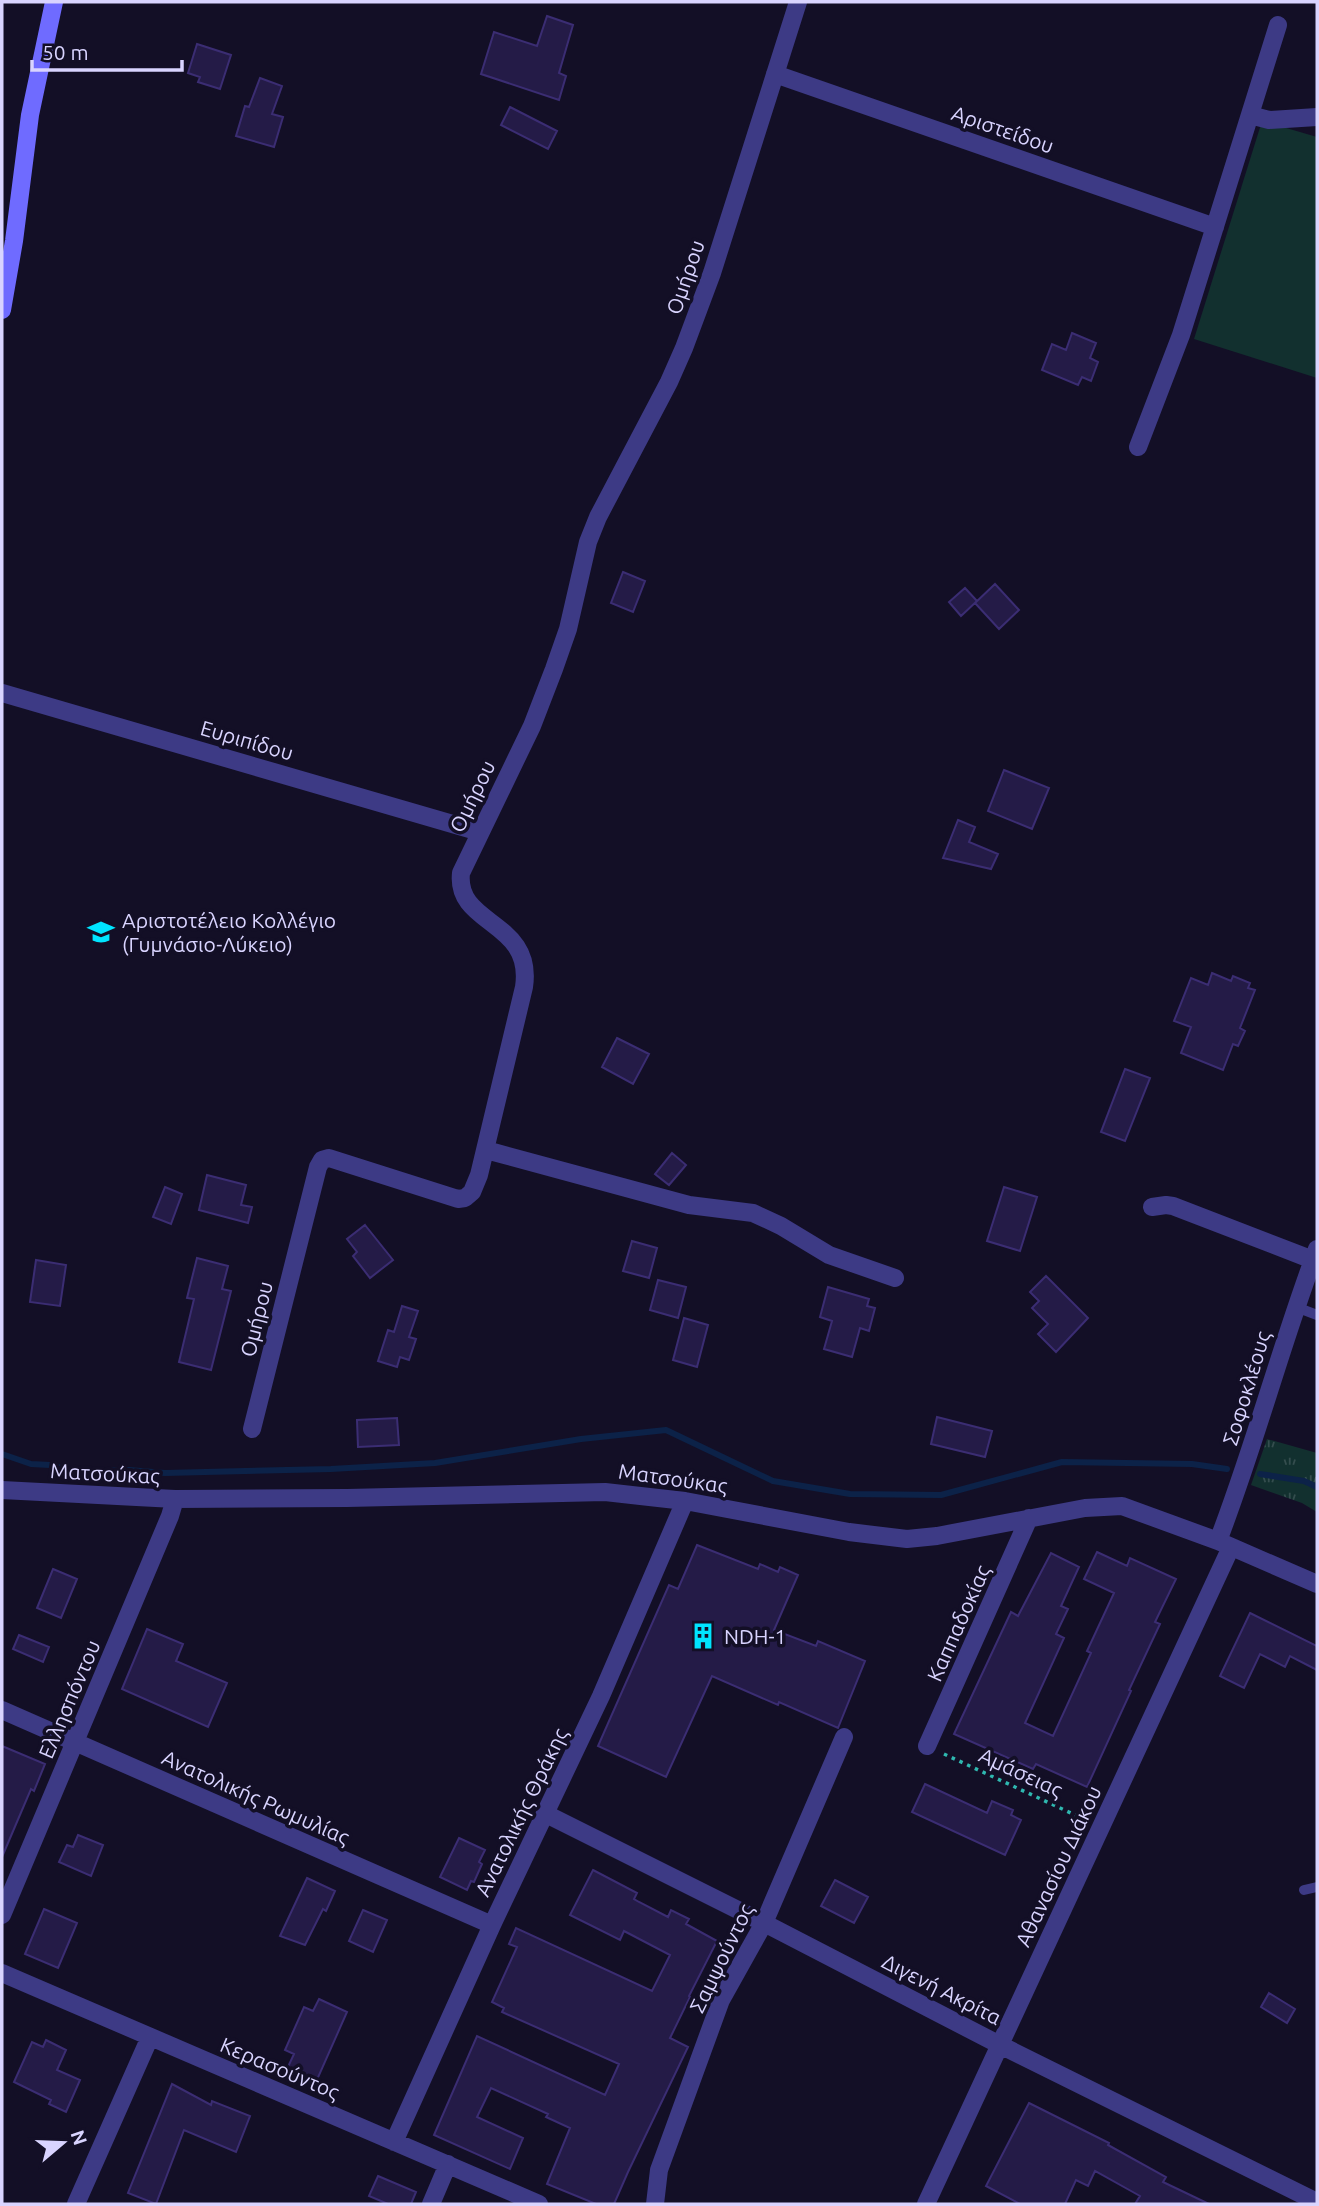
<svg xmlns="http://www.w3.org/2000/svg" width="1319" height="2206" font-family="Ubuntu,sans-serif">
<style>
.grass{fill:url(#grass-tufts)}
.pitch{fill:#12302f}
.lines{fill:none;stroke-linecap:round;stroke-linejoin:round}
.stream{stroke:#0c2248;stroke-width:6}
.building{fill:#241b47;stroke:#3b2d73;stroke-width:2}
.path{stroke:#2fb8b0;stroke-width:3.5;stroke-dasharray:3.5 5;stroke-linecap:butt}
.lane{stroke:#3d3a85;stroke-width:10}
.street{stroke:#3d3a85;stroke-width:18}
.secondary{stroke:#6f6bff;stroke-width:18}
.labels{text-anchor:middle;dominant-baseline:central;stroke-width:7;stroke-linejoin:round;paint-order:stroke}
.street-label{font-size:21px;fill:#d9d4ff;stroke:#130f26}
.poi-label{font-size:21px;fill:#d9d4ff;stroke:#130f26;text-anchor:start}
</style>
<defs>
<pattern id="grass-tufts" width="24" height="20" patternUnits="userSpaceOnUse" patternTransform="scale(1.75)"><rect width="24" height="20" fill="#12302f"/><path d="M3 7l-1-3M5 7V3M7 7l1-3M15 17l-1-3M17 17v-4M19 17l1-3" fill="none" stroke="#344d4e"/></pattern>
</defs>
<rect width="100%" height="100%" fill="#130f26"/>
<path class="grass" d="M1267,1439L1317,1453V1512L1302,1503L1251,1485Z"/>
<path class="pitch" d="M1262,121L1317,137V378L1194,339Z"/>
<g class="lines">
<path class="stream" d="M2,1454L31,1464L50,1465L75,1472L129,1470L165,1473L331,1469L435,1463L581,1439L666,1430L773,1481L850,1494L941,1495L1062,1462L1192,1464L1227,1469
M1260,1474L1304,1481L1317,1487"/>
</g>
<path class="building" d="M547,16L573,25L559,73L566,76L559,100L481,74L494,32L537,46Z
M197,44L231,55L220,89L198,82L200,77L188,73Z
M260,78L282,86L272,114L283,117L274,147L236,136L245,106L249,107Z
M510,107L557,131L548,149L501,125Z
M1072,333L1096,343L1090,358L1098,362L1091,381L1082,377L1078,385L1042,370L1052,344L1066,350Z
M623,572L645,581L633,612L611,603Z
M995,584L1019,610L999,629L975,603Z
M965,588L977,601L961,616L949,602Z
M1004,770L1049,788L1032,829L988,811Z
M958,820L975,827L969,842L998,854L991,869L943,858Z
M1212,973L1231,981L1233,976L1250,983L1248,988L1255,990L1240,1028L1245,1031L1238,1046L1233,1044L1223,1070L1181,1053L1191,1027L1174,1021L1191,978L1208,985Z
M617,1038L649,1054L633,1084L602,1067Z
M1125,1069L1150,1078L1125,1141L1101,1132Z
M672,1153L686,1165L669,1185L655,1174Z
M207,1175L246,1185L241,1205L252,1207L248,1223L199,1210Z
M165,1187L182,1194L171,1224L153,1217Z
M1004,1187L1037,1197L1020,1251L987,1241Z
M365,1225L393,1260L370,1278L353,1256L357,1252L347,1239Z
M632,1241L657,1248L649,1278L623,1271Z
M197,1258L228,1266L222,1289L231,1291L211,1370L179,1362L194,1299L187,1298Z
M36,1260L66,1265L60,1306L30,1302Z
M1046,1276L1088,1318L1056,1352L1038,1334L1048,1324L1032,1308L1039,1301L1030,1292Z
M658,1280L686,1287L678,1318L650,1310Z
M828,1287L869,1299L867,1306L875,1308L869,1331L860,1328L852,1357L824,1349L832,1321L820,1317Z
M402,1306L418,1311L409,1337L416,1339L409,1360L400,1357L397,1367L378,1361L388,1330L394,1332Z
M684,1318L708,1325L697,1367L673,1360Z
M937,1417L992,1431L985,1457L931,1444Z
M397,1418L399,1445L358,1447L357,1420Z
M697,1545L758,1569L760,1564L778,1572L780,1567L798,1575L774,1630L816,1646L818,1641L865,1661L838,1728L779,1702L778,1705L712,1676L666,1777L598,1746L669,1585L678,1589Z
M1097,1552L1127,1566L1130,1558L1176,1579L1155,1622L1160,1624L1129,1690L1131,1691L1087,1787L1036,1764L1033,1769L954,1734L1011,1612L1018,1616L1051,1553L1079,1567L1061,1606L1068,1609L1056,1634L1064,1638L1025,1723L1053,1736L1091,1653L1087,1651L1114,1593L1084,1579Z
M53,1569L77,1579L61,1618L37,1608Z
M1250,1613L1317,1646V1670L1290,1656L1285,1667L1260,1654L1244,1688L1220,1676Z
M147,1629L183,1644L176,1661L227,1683L208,1727L122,1689Z
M19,1635L49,1647L43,1662L13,1649Z
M2,1746L45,1764L34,1791L31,1789L2,1857Z
M925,1784L987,1813L992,1801L1013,1810L1011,1815L1021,1820L1005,1855L912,1812Z
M78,1835L103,1845L91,1876L59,1862L67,1845L73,1847Z
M459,1838L485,1850L479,1862L482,1864L474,1882L471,1881L467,1890L440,1877Z
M593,1870L637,1893L634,1899L639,1902L668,1917L671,1910L689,1919L686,1924L717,1941L689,1996L690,1997L670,2038L688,2047L628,2172L614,2204H596L547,2184L570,2128L546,2117L548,2114L491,2088L477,2117L523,2138L510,2169L434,2135L477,2036L605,2095L619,2064L502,2012L504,2008L492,2002L517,1947L509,1944L516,1928L652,1991L670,1955L624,1931L620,1940L570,1915Z
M307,1878L335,1891L326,1911L323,1909L305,1945L280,1936Z
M835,1880L868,1897L854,1923L821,1906Z
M44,1909L77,1923L58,1968L25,1954Z
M363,1910L387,1920L373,1952L349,1941Z
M1269,1993L1295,2009L1287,2023L1261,2007Z
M319,1999L347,2012L316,2082L287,2069L294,2054L285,2050L304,2007L313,2011Z
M46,2040L66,2050L57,2070L80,2080L66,2112L49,2104L51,2100L14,2082L32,2042L43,2047Z
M172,2084L211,2105L212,2101L250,2116L236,2152L184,2130L156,2204L128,2193Z
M1029,2103L1109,2143L1108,2145L1166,2177L1163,2182L1209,2204H1135L1140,2196L1095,2171L1088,2186L1076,2180L1065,2204H1020L986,2186Z
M378,2176L416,2192L411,2204H388L369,2196Z"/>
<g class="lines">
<path class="path" d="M944,1754L1086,1820"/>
<path class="lane" d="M1296,1307L1317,1315
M1304,1890L1317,1887"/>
<path class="street" d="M775,74L1215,227
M1250,115L1269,120L1317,117
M1138,447L1181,335L1278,25
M2,693L480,832
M486,1150L689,1205L753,1213L781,1226L829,1255L895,1278
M1152,1207L1166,1205L1173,1206L1313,1260
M252,1429L318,1167L322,1160L329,1158L458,1199L465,1198L472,1192L479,1175L524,987C534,920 455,926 461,873L532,726L554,669L568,629L588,542L598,517L669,382L684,348L712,273L798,2
M2,1490L175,1499L347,1498L605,1492L685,1501L849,1532L907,1539L937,1536L1085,1508L1122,1506L1218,1541L1317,1584
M1218,1541C1255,1445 1281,1345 1317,1249
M2,1710L492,1925
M927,1746L1029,1518
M546,1814L764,1923L1000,2045L1317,2202
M2,1915L170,1516L175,1499
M2,1973L539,2204
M394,2142L492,1925L601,1696L685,1501
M76,2204L150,2037
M431,2204L448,2164
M655,2204L659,2170L721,2000L764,1923L844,1737
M926,2204L1231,1547"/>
<path class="secondary" d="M2,310L14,241L30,115L54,2"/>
</g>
<defs>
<g id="school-bare" transform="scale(2.1)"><path d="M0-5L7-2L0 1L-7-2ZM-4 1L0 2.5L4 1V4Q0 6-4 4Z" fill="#00e5ff" stroke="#130f26" stroke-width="2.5" paint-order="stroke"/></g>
<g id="building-bare" transform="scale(2.1)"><path d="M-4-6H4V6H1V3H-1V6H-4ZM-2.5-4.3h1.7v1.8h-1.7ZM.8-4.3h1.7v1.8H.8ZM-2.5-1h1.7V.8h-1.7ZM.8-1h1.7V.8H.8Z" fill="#00e5ff" stroke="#130f26" stroke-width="2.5" paint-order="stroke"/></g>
</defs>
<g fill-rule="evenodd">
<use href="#school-bare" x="101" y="932"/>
<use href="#building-bare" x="703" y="1636"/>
</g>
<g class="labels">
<g class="street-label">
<text transform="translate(1003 129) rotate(19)">Αριστείδου</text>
<text transform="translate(685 277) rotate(-71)">Ομήρου</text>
<text transform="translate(247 740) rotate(16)">Ευριπίδου</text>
<text transform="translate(472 796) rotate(-64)">Ομήρου</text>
<text transform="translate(256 1319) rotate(-76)">Ομήρου</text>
<text transform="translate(1246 1388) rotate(-73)">Σοφοκλέους</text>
<text transform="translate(105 1473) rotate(3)">Ματσούκας</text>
<text transform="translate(673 1478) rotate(8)">Ματσούκας</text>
<text transform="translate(958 1623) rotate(-66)">Καππαδοκίας</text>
<text transform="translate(69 1699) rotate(-67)">Ελλησπόντου</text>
<text transform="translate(1021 1772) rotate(25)">Αμάσειας</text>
<text transform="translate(256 1797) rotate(24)">Ανατολικής Ρωμυλίας</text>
<text transform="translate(521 1812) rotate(-64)">Ανατολικής Θράκης</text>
<text transform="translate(1058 1866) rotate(-65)">Αθανασίου Διάκου</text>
<text transform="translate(721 1958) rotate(-64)">Σαμψούντος</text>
<text transform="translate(942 1989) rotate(27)">Διγενή Ακρίτα</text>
<text transform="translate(280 2068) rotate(23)">Κερασούντος</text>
</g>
<g class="poi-label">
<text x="122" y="920">Αριστοτέλειο Κολλέγιο<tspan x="122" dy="24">(Γυμνάσιο-Λύκειο)</tspan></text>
<text x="724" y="1636">NDH-1</text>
</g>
</g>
<rect width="1319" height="2206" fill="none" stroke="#d9d4ff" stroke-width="7"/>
<g transform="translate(63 2143) rotate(71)" stroke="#130f26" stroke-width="5" paint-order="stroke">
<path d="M0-5L12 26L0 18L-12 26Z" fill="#d9d4ff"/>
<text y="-10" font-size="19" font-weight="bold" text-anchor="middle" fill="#d9d4ff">N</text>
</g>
<path d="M32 60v10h150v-10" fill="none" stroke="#d9d4ff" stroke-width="3.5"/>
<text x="42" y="60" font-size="21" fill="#d9d4ff" stroke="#130f26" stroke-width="5" paint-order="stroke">50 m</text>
</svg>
